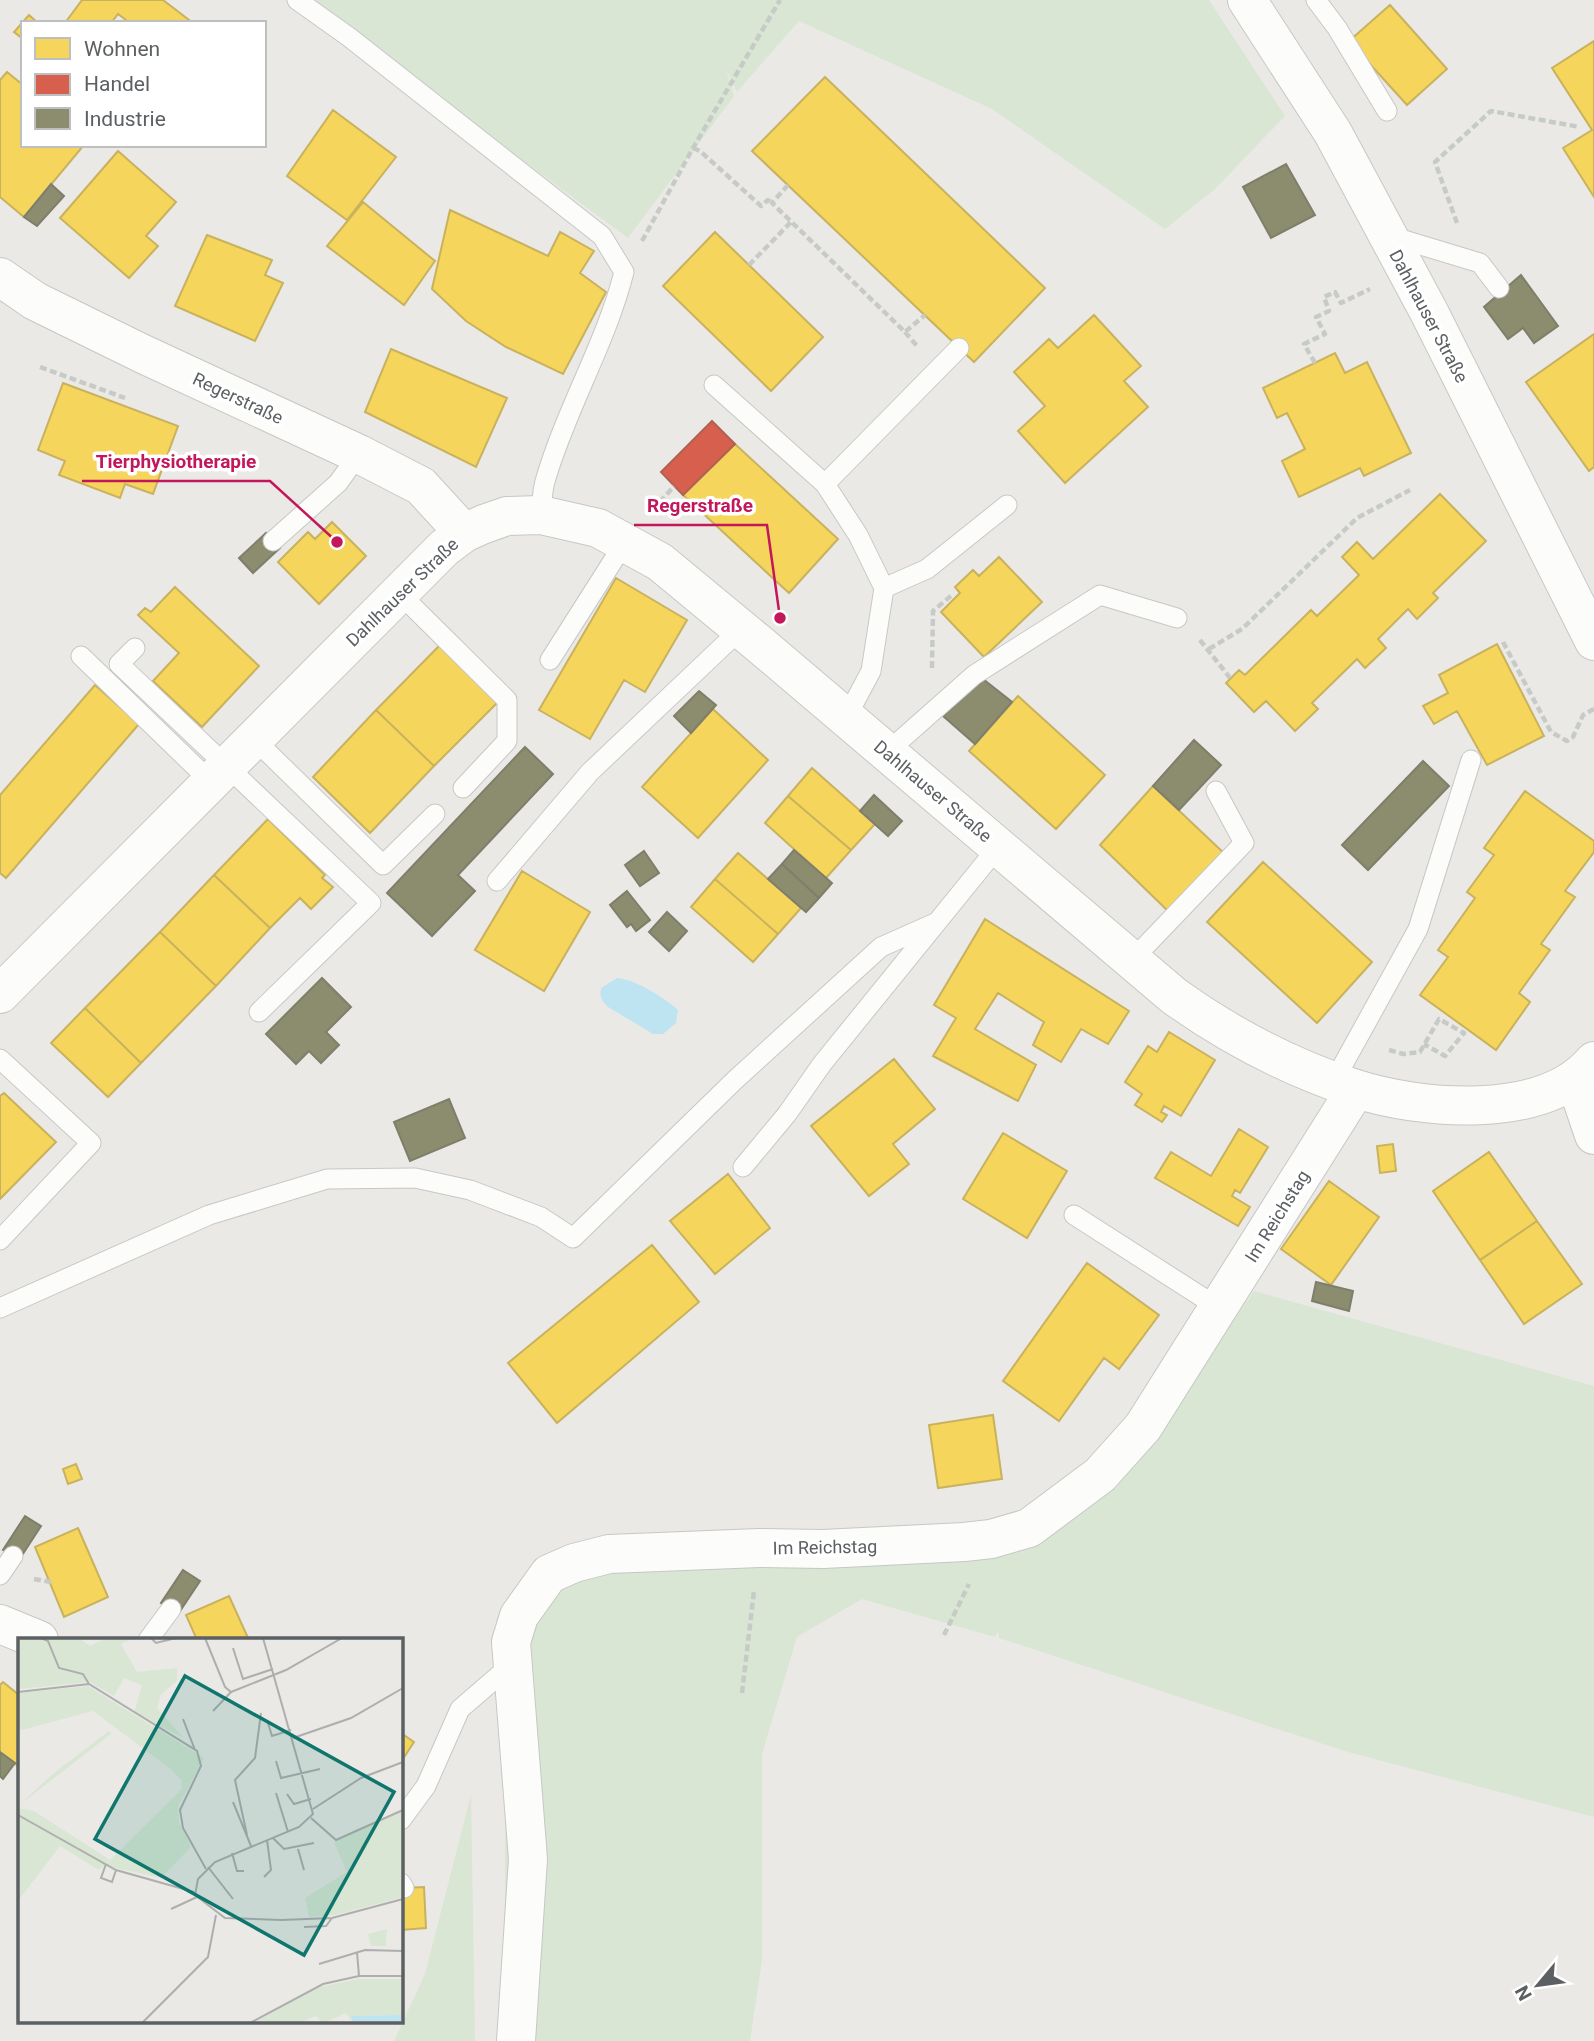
<svg xmlns="http://www.w3.org/2000/svg" width="1594" height="2041" font-family="Roboto,sans-serif">
<style>
.green{fill:#d8e6d3}
.water{fill:#bee4f2}
.homes{fill:#f6d55c;stroke:#c8b25e;stroke-width:2}
.shops{fill:#d6604d;stroke:#b16054;stroke-width:2}
.industry{fill:#8c8c6e;stroke:#7e7f6b;stroke-width:2}
.lines{fill:none;stroke-linecap:round;stroke-linejoin:round}
.lane-casing{stroke:#c7c7c6;stroke-width:21}
.street-casing{stroke:#c7c7c6;stroke-width:40}
.path{stroke:#c6cbc8;stroke-width:4.5;stroke-dasharray:7 3.5;stroke-linecap:butt}
.lane{stroke:#fcfcfb;stroke-width:19}
.street{stroke:#fcfcfb;stroke-width:38}
.labels{text-anchor:middle;dominant-baseline:central;stroke-width:7;stroke-linejoin:round;paint-order:stroke}
.street-label{font-size:18px;fill:#5c6063;stroke:#fff}
.inset-road{fill:none;stroke:#aeaeae;stroke-width:2}
.view{fill:#0f766e;fill-opacity:0.15;stroke:#0f766e;stroke-width:3.5}
.inset-edge{fill:none;stroke:#5c6063;stroke-width:3.5}
.leader{fill:none;stroke:#c2185b;stroke-width:2.5}
.callout-dot{fill:#c2185b;stroke:#fff;stroke-width:2.5}
.callout-label{font-size:19px;text-anchor:middle;font-weight:bold;fill:#c2185b;stroke:#fff;stroke-width:7;stroke-linejoin:round;paint-order:stroke}
</style>
<rect width="100%" height="100%" fill="#ebe9e6"/>
<path class="green" d="M305,0H1209L1285,116L1215,189L1165,229L992,109L799,21L737,92L726,69L734,96L628,238Z
M1254,1291L1594,1386V1817L1348,1752L999,1638L998,1630L995,1637L862,1599L797,1637L762,1754V1960L750,2041H504L506,1720L511,1665L534,1560L997,1557L1116,1488Z
M471,1795L475,2041H394L425,1974Z"/>
<path class="water" d="M617,978C637,980 663,997 678,1010L676,1023L663,1034H653L608,1007C602,1001 599,996 601,988Z"/>
<path class="homes" d="M82,0H163L193,23H123L126,20L118,14L111,23H65Z
M1390,5L1447,69L1407,105L1349,41Z
M29,15L38,23H23V39L14,32Z
M1594,41V197L1563,148L1592,130L1552,68Z
M7,72L23,85V145H84L24,217L0,197V80Z
M825,77L1045,288L974,362L752,151Z
M333,110L396,157L347,220L287,176Z
M118,151L176,202L146,236L158,246L129,278L60,218Z
M363,202L435,261L404,305L327,246Z
M450,210L548,256L560,232L594,251L580,273L606,292L563,374L506,347L466,321L432,289Z
M715,232L823,337L771,391L663,286Z
M207,235L272,260L265,275L283,283L255,341L175,306Z
M1094,315L1141,366L1124,381L1148,407L1065,483L1018,431L1045,406L1014,372L1049,339L1058,348Z
M1594,334V467L1589,471L1526,382Z
M391,349L507,398L476,467L365,412Z
M1335,353L1345,373L1367,362L1411,453L1364,476L1360,468L1299,497L1282,461L1305,449L1287,413L1277,418L1263,388Z
M63,383L178,426L153,494L125,484L120,498L59,475L65,461L38,450Z
M735,444L838,539L789,593L683,495Z
M1440,494L1486,541L1433,593L1438,598L1417,619L1408,609L1378,639L1386,648L1365,668L1357,659L1312,703L1318,709L1295,731L1266,701L1254,712L1226,683L1239,670L1245,675L1311,610L1317,616L1359,575L1342,557L1357,542L1373,559Z
M332,522L366,556L319,604L278,562L308,532L315,539Z
M999,557L1042,602L984,657L941,612L960,593L955,587L973,570L979,576Z
M616,578L687,620L645,692L624,680L590,739L539,710Z
M175,587L259,666L202,727L153,681L179,653L138,615L145,608L151,612Z
M441,644L500,700L434,766L376,710Z
M1497,644L1544,736L1487,765L1457,711L1434,724L1423,706L1448,693L1439,675Z
M95,685L139,724L6,878L0,873V795Z
M1018,696L1105,775L1056,829L969,751Z
M713,709L768,760L698,838L642,787Z
M376,710L434,766L370,833L313,777Z
M812,768L875,824L851,850L788,796Z
M1153,786L1226,855L1170,913L1100,845Z
M1525,791L1594,841V852L1565,891L1575,897L1541,944L1550,950L1519,993L1530,1002L1496,1050L1420,995L1448,957L1438,950L1475,898L1467,892L1494,855L1484,848Z
M788,796L851,850L826,878L765,823Z
M268,819L325,875L322,878L333,887L311,909L300,898L270,928L214,875Z
M738,853L801,908L778,934L715,879Z
M1263,862L1372,962L1317,1023L1207,922Z
M522,871L590,912L544,991L475,950Z
M214,875L270,928L216,986L160,932Z
M715,879L778,934L753,962L691,907Z
M985,919L1129,1011L1108,1044L1081,1029L1061,1062L1033,1045L1044,1022L998,993L975,1029L1036,1065L1018,1101L933,1056L956,1018L934,1005Z
M160,932L216,986L141,1063L85,1008Z
M85,1008L141,1063L108,1097L51,1043Z
M1169,1032L1215,1060L1181,1116L1164,1106L1161,1112L1167,1115L1162,1122L1135,1105L1142,1094L1125,1082L1148,1046L1157,1052Z
M894,1059L935,1109L893,1144L909,1164L869,1196L811,1126Z
M4,1093L56,1142L0,1199V1096Z
M1239,1129L1268,1147L1240,1193L1235,1190L1232,1196L1250,1207L1238,1226L1155,1178L1171,1152L1211,1176Z
M1003,1133L1067,1171L1027,1238L963,1199Z
M1393,1144L1396,1171L1380,1173L1377,1146Z
M1489,1152L1537,1221L1480,1260L1433,1191Z
M728,1174L770,1228L715,1274L670,1221Z
M1329,1181L1379,1217L1331,1285L1281,1249Z
M1537,1221L1582,1284L1524,1324L1480,1260Z
M652,1245L699,1302L557,1423L508,1363Z
M1087,1263L1159,1315L1119,1369L1104,1358L1059,1421L1003,1381Z
M993,1415L1002,1479L938,1488L929,1425Z
M76,1464L82,1479L68,1484L63,1469Z
M78,1528L108,1597L64,1617L35,1547Z
M229,1596L249,1640H197L186,1615Z
M3,1682L19,1695V1767L0,1752V1685Z
M401,1733L414,1742L401,1762Z
M424,1887L426,1928L401,1930V1888Z"/>
<path class="shops" d="M712,421L735,444L683,495L661,472Z"/>
<path class="industry" d="M1286,164L1315,215L1271,238L1243,187Z
M51,184L64,196L37,226L24,217Z
M1521,275L1558,326L1534,343L1523,328L1508,339L1484,307Z
M266,533L280,548L253,573L239,558Z
M983,679L1012,702L975,744L943,716Z
M699,691L716,705L691,733L674,716Z
M1194,740L1221,765L1179,810L1153,786Z
M525,747L553,774L458,875L475,891L432,936L387,893Z
M1423,761L1449,786L1368,870L1342,845Z
M874,795L902,821L888,836L860,811Z
M794,850L832,883L819,898L782,864Z
M644,851L659,873L640,886L625,865Z
M782,864L819,898L806,912L768,879Z
M627,891L650,920L636,931L631,924L627,927L610,905Z
M667,912L687,931L669,951L649,932Z
M322,978L351,1007L326,1032L339,1045L321,1063L309,1051L296,1064L266,1034Z
M449,1099L465,1138L410,1161L394,1122Z
M1316,1282L1353,1291L1349,1311L1312,1301Z
M25,1516L41,1526L19,1560L3,1550Z
M183,1570L200,1581L178,1614L161,1603Z
M0,1752L15,1763L3,1779L0,1776Z"/>
<g class="lines">
<g class="lane-casing">
<path id="lane" d="M297,0L349,37L602,236L624,272C606,343 567,407 546,478C542,489 542,503 541,515
M1316,0L1337,28L1387,111
M1391,236L1480,263L1499,288
M714,385L825,484L858,535L884,588L871,671L846,718
M825,484L959,348
M273,541L338,483L359,454
M884,588L927,569L1007,505
M399,593L507,700V741L463,788
M135,648L119,664L371,903L259,1012
M81,656L210,781
M550,660L625,542
M253,738L383,865L435,814
M887,752L974,675L1100,595L1177,618
M497,881L590,772L741,629
M1132,960L1244,843L1216,791
M0,1059L91,1143L0,1240
M1334,1081L1418,929L1471,760
M743,1167L787,1114L822,1064L998,847
M1074,1215L1219,1308
M0,1308L209,1215L327,1179L415,1178L470,1190L541,1217L573,1238L735,1080L881,947L935,923
M0,1575L13,1556
M148,1640L171,1609
M401,1820L426,1786L460,1709L511,1665
M401,1883L404,1888"/>
</g>
<g class="street-casing">
<path id="street" d="M1247,0L1333,133L1429,312L1594,641
M0,277L35,301L143,354L359,454L421,486L464,533
M0,994L444,548L464,533L484,524L507,516L541,515L598,528L660,562L758,643L1174,996C1227,1034 1290,1067 1353,1088C1420,1110 1544,1121 1594,1061
M1575,1079L1594,1135
M0,1624L39,1640
M516,2041L528,1859L511,1642L519,1616L549,1574L574,1563L609,1554L759,1548L823,1549L964,1542L991,1539L1029,1528L1100,1475L1143,1427L1356,1089"/>
</g>
<path class="path" d="M693,148L700,151L761,206L768,200L772,203
M788,185L772,203L905,332L925,315
M1457,223L1435,162L1491,111L1580,127
M642,241L693,148L780,0
M749,265L791,222
M905,332L917,346
M1315,363L1304,344L1325,334L1316,317L1329,311L1324,297L1335,292L1341,303L1370,289
M40,367L125,398
M653,510L674,486
M1200,640L1230,678
M1503,642L1551,732L1567,741L1573,737L1583,715L1594,709
M1209,649L1242,629L1357,518L1410,490
M932,668L933,611L952,595
M1389,1050L1403,1054L1420,1052L1439,1019L1464,1033L1445,1056L1424,1044
M34,1579L51,1582
M944,1635L969,1584
M742,1693L754,1591"/>
<use href="#lane" class="lane"/>
<use href="#street" class="street"/>
</g>
<g class="labels">
<g class="street-label">
<text transform="translate(1429 316) rotate(62)">Dahlhauser Straße</text>
<text transform="translate(238 398) rotate(25)">Regerstraße</text>
<text transform="translate(402 592) rotate(-44)">Dahlhauser Straße</text>
<text transform="translate(933 791) rotate(40)">Dahlhauser Straße</text>
<text transform="translate(1277 1216) rotate(-58)">Im Reichstag</text>
<text transform="translate(825 1547) rotate(-1)">Im Reichstag</text>
</g>
</g>
<g transform="translate(18 1638)">
<rect width="385" height="385" fill="#ebe9e6"/>
<path d="M0,0H61L72,8L86,1L115,0L103,6L119,34L159,30V43L143,56L139,70L166,100L116,75L124,47L106,40L96,58L72,44L0,51ZM70,48L186,120L160,168L161,184L173,209L143,240L93,229L0,177V170L16,173L92,222L164,151L163,142L154,132L75,73L0,93V55ZM91,93L93,96L0,168L36,135ZM385,173V259L317,277L291,279L287,260L329,234L316,204ZM0,178L87,227L81,232L42,208L0,263ZM369,291L368,308H353L350,296ZM341,341H385V377L333,378L335,385L328,375L305,385L298,378L281,385H236L297,350Z" fill="#d8e6d3"/>
<path d="M385,377V385H335L333,378Z" fill="#bee4f2"/>
<path class="inset-road" d="M23,0L30,3L41,30L65,36L71,46M133,0L138,5L158,0M187,0L207,49L213,54L268,32L324,0M245,0L295,176L281,189L197,224L180,241L177,257L207,280L263,282L314,280L385,261M215,10L225,41L255,31M0,54L71,46L179,113L183,128L162,172L165,190L188,231M195,73L213,54M165,81L177,112M249,82L254,98L273,92M275,100L333,80L385,50M258,123L263,140L302,131M258,155L270,194M269,156L276,166L293,161M215,164L233,208M295,171L343,140L385,124M0,177L98,232L176,254M293,180L318,202L385,172M229,197L217,142L237,120L243,75M255,200L266,211L296,205M280,211L286,232M214,215L219,233H226M88,226L83,240L94,244L98,232M190,229L215,261M246,239L253,232L249,202M153,271L179,259M286,289L308,288L314,280M339,314L341,338M301,326L347,312L385,313M124,385L190,319L198,277M232,385L305,346L341,338H385"/>
<path class="view" d="M167,38L376,154L286,317L77,201Z"/>
<rect width="385" height="385" class="inset-edge"/>
</g>
<path class="leader" d="M337 542L270 481H82M780 618L767 525H634"/>
<g class="callout-dot">
<circle cx="337" cy="542" r="7"/>
<circle cx="780" cy="618" r="7"/>
</g>
<g class="callout-label">
<text x="176" y="468">Tierphysiotherapie</text>
<text x="700" y="512">Regerstraße</text>
</g>
<rect x="21" y="21" width="245" height="126" fill="#ffffff" stroke="#bebfc1" stroke-width="2"/>
<rect x="35" y="38" width="35" height="21" fill="#f6d55c" stroke="#bebfc1" stroke-width="2"/>
<text x="84" y="56" font-size="21" fill="#5c6063">Wohnen</text>
<rect x="35" y="74" width="35" height="21" fill="#d6604d" stroke="#bebfc1" stroke-width="2"/>
<text x="84" y="91" font-size="21" fill="#5c6063">Handel</text>
<rect x="35" y="108" width="35" height="21" fill="#8c8c6e" stroke="#bebfc1" stroke-width="2"/>
<text x="84" y="126" font-size="21" fill="#5c6063">Industrie</text>
<g transform="translate(1538 1985) rotate(241)" stroke="#ffffff" stroke-width="5" paint-order="stroke">
<path d="M0-5L12 26L0 18L-12 26Z" fill="#5c6063"/>
<text y="-10" font-size="19" font-weight="bold" text-anchor="middle" fill="#5c6063">N</text>
</g>
</svg>
